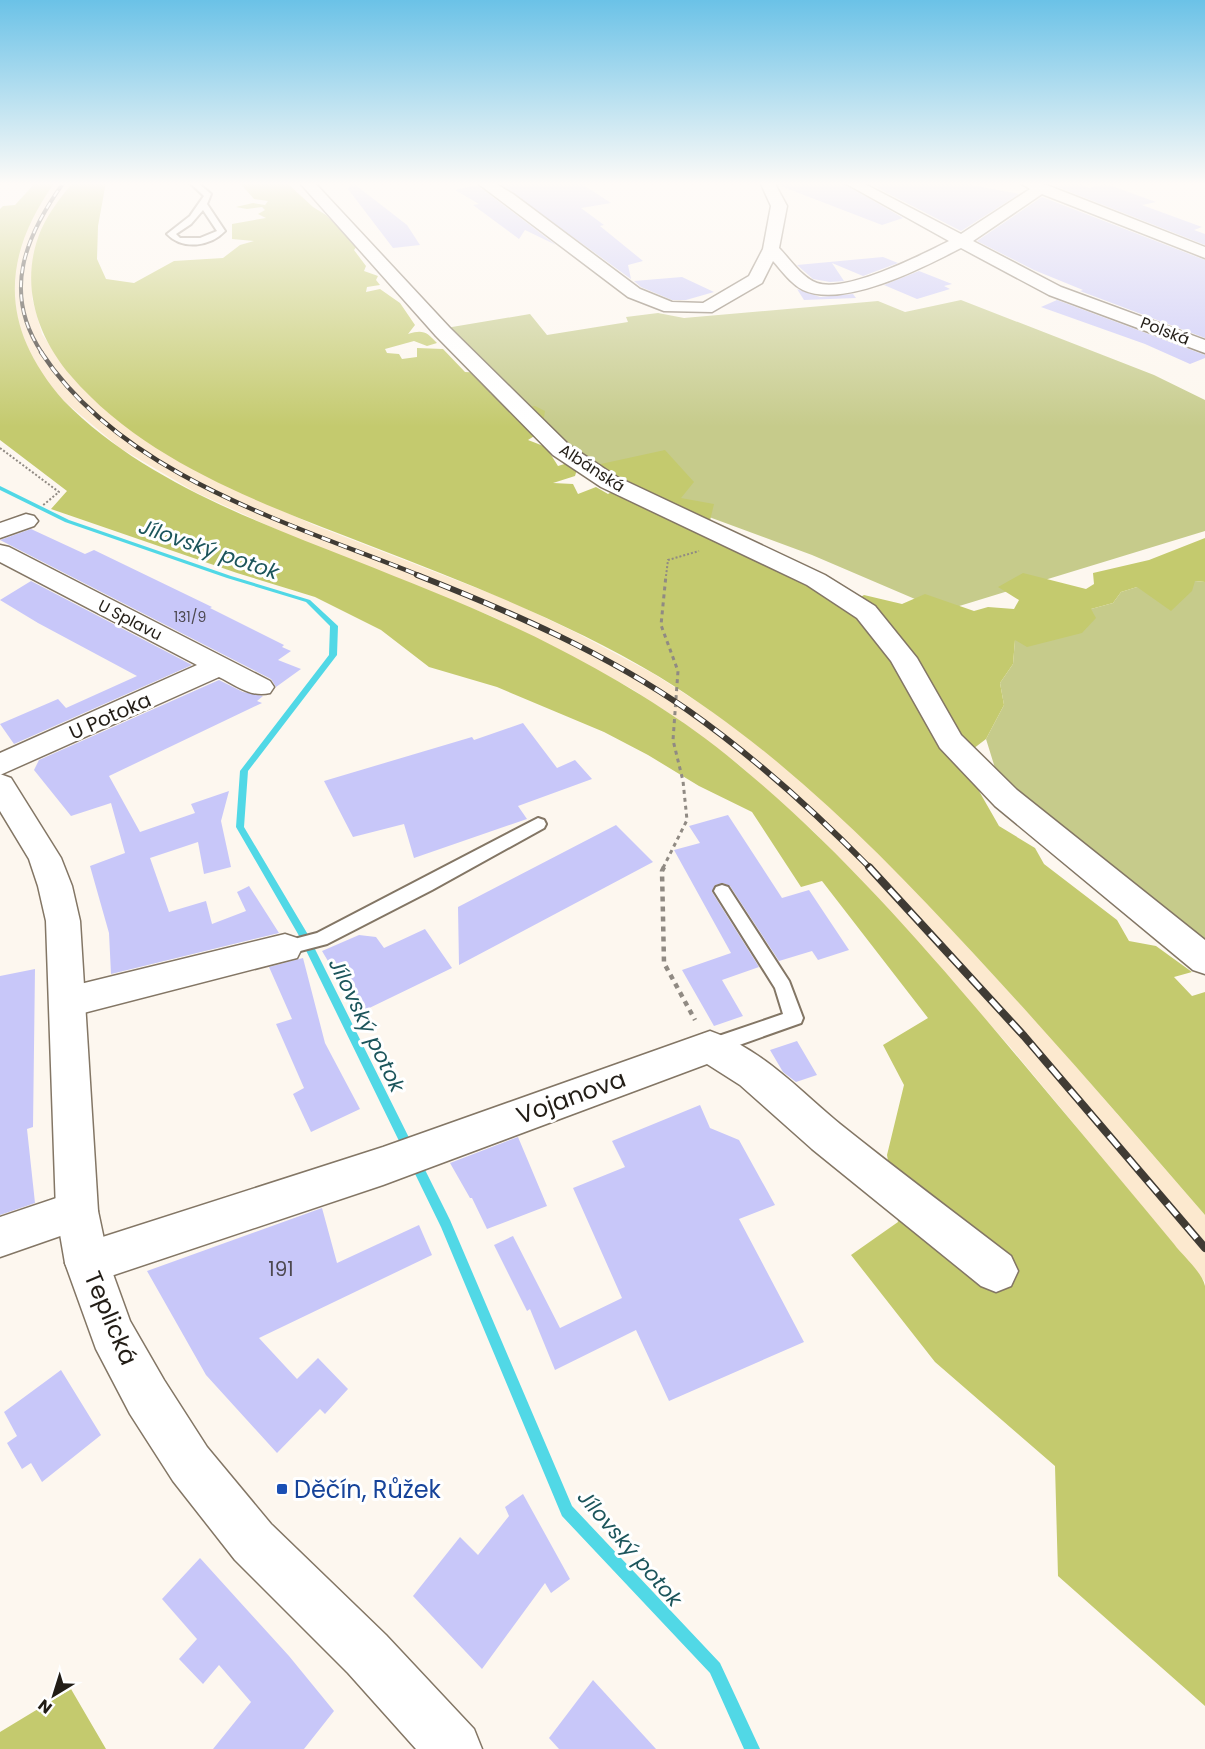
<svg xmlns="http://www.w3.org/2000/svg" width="1205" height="1749" font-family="Poppins,sans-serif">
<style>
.built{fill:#fce9cf}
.green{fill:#c6cb8b}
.forest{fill:#c4ca6e}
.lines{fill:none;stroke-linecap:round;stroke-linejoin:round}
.stream{fill:#51d8e6;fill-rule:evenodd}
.building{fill:#c8c7f9}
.service-casing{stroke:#837665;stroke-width:4}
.minor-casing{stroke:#837665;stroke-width:3}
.primary-casing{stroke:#837665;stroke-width:3}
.path-far2{stroke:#908a83;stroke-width:2;stroke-dasharray:2 2;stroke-linecap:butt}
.path-far1{stroke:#908a83;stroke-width:3;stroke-dasharray:4 4;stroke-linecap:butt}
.path{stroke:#908a83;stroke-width:4.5;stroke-dasharray:5 5;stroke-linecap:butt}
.service{fill:#fff;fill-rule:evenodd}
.minor{fill:#fff;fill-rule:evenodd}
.primary{fill:#fff;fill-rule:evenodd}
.rail-far3-casing{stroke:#403b34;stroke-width:4}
.rail-far2-casing{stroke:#403b34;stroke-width:4.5}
.rail-far1-casing{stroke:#403b34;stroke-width:6}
.rail-casing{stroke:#403b34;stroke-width:8}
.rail-far3{stroke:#fff;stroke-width:2;stroke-dasharray:7;stroke-linecap:butt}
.rail-far2{stroke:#fff;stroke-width:3;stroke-dasharray:9;stroke-linecap:butt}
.rail-far1{stroke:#fff;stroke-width:4;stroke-dasharray:12;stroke-linecap:butt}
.rail{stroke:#fff;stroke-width:5;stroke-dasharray:15;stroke-linecap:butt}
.transit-dot{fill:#1a4fb4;stroke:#fff;stroke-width:2}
.labels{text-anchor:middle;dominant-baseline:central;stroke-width:6;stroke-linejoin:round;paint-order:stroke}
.far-number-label{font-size:14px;fill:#4c484f}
.far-street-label{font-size:16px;fill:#221d16;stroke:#fff}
.street-label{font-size:20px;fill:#221d16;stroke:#fff}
.near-number-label{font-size:20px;fill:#4c484f}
.water-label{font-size:21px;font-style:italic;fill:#1c555b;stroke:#fff}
.near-street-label{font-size:24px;fill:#221d16;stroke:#fff}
.near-transit-label{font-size:24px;fill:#164399;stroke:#fff;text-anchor:start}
</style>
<rect width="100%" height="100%" fill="#fdf7ef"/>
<path class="built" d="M55,182H73L52,210L42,229L32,298L42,334L70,375L89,395L144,439L217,481L314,525L510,601L575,632L654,674L707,708L766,750L843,817L914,889L1046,1032L1205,1215V1282L1011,1048L882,903L813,831L739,765L682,722L632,689L554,647L491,616L295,538L195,492L120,448L65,402L46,381L19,338L9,300L10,270L14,249L33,211Z"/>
<path class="green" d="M961,300L1154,375L1205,400V531L943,611L812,555L644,493L583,458L446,328L530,314L547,335L628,322L626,317L658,313L684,318L878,301L905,312Z
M1195,581L1205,582V940L1145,897L1017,794L995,768L986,739L1004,705L1000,683L1013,664L1015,640L1091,609L1113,603L1121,592L1137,587Z"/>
<path class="forest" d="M36,182H55C0,259 0,328 64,401C142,480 253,520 354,560C424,588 494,615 561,650C624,683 686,720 741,767C859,865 958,986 1057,1104C1096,1150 1135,1197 1174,1244C1183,1256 1202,1272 1205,1286C1205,1296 1205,1309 1205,1319C1205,1347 1205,1376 1205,1405C1205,1505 1205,1605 1205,1706L1058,1576L1055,1466L935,1362L851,1255L898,1222L887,1155L904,1085L883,1045L928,1018L822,881L801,887L752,812L699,786L648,755L604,732L497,687L429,667L381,630L315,597L237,573L51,509L67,491L0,440V209L3,206L15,205Z
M73,182H106L98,226L97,259L106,279L134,283L174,261L223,258L240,245L254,241L232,239V224L266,218L258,214L265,210L262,207L247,209L236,207L253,203L265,205L268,201L254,199L241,184L245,182L287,183L313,207L326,215L357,246L354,250L366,266L364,271L378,276L376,280L380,285L367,287L366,292L380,289L400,303L415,325L408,334C423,329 427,332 437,343L427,346L414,341L385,349L387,353L399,354L402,359L417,357V348L443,349L465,372L484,373L495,384L490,393L511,410L535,406L545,411L542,431L528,440L546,447L558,466L571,462L578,466L575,476L553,483L573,484L578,494L596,487L608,494L615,490L587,467L665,450L694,482L681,498L714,504L707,533L847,605L864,595L902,604L925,594L974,611L988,607L1014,609L1019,600L998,587L1023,573L1086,589L1094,584L1093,573L1149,560L1205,538V582L1195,581L1192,591L1171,611L1137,587L1121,592L1113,603L1091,609L1096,618L1082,633L1027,647L1015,640L1013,664L1000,683L1004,705L986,739L969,752L971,777L999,826L1035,848L1044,864L1117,920L1129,941L1156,946L1192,972L1174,977L1192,996L1205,992V1215C1129,1127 1053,1039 974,954C877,849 781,752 658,676C568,622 469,584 371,546C266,505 147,464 71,376C36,335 19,282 41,230C49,212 61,197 73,182Z
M71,1689L106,1749H0V1732Z"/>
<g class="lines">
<path class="stream" d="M0,486L69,520L231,576L310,600L338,626L337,655L248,771L244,827L307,933L450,1220L572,1506L720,1663L760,1749H744L710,1673L562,1516L441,1227L298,934L236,827L240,771L329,655L330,626L306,602L227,578L65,522L0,490Z"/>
</g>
<path class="building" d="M497,182H589L585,186L611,203L581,208L604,225L600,226L643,261L628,265L631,279Z
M777,182H841L903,218L882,225L778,185Z
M866,182H956L1019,194L961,231Z
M1073,182L1089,188L1106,184L1156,202L1142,205L1202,227L1194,230L1205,234V245L1055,186Z
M353,183L407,225L420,245L393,248L348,189Z
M477,185L556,245L525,230L519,239L473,205L479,204L455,190Z
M1042,197L1205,260V338L1080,291L1083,290L1034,270L977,241Z
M883,257L898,263L863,276L832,263L844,281L830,282L813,279L797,265Z
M919,271L952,284L944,286L950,289L917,299L884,285Z
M682,277L714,292L686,300H672L641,287L634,281Z
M797,289L820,297L853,294L856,298L804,300Z
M1057,300L1205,355V358L1190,364L1145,344L1041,307Z
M31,529L85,554L94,550L212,607L210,608L284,645L282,647L291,651L278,660L301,669L276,687L271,679L0,540Z
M31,581L192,665L14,744L0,724L58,699L66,708L137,676L38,623L0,600Z
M219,680L243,692L263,696L257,701L262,703L109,776L140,832L195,813L191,804L229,791L221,821L231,867L204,874L198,842L150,858L169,912L206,901L212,924L246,911L237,892L249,886L279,933L111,974L109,933L90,866L125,853L111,803L71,816L34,770L39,760Z
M523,723L557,768L575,760L592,779L518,806L527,819L414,858L404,824L353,837L324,781L472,737L474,740Z
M728,815L782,898L809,890L849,950L818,960L812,951L779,961L730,886L723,883L715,885L712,892L759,967L722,980L743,1016L714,1026L682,970L731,953L674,850L700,843L689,826Z
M616,825L653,862L459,965L458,907Z
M425,929L452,968L359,1013L322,951L359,935L376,937L384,948Z
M303,958L325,1043L360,1109L311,1132L293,1094L304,1088L276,1024L292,1019L269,967Z
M35,969L33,1127L27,1129L35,1203L0,1215V976Z
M797,1041L817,1075L796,1082L783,1072L770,1050Z
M700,1105L710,1128L739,1140L775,1205L739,1219L804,1342L669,1401L636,1330L555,1370L530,1309L527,1311L494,1245L513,1236L560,1328L622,1298L573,1188L625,1167L612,1141Z
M518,1137L547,1206L487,1229L472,1198H470L450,1163Z
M322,1208L337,1263L419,1225L432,1255L259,1338L297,1379L318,1358L348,1389L325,1414L320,1409L277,1453L206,1375L147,1271Z
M61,1370L101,1435L42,1482L31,1463L22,1469L7,1443L17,1436L4,1412Z
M523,1494L570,1579L551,1593L545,1583L482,1669L413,1596L460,1537L478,1555L509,1516L505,1507Z
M200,1558L289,1656L334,1711L304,1749H213L251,1702L219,1665L203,1684L179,1659L197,1639L162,1599Z
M593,1680L656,1749H559L549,1738Z"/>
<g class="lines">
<g class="service-casing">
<path id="service" d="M189,182H197L211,194L207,204L225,231C210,247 182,250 167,234L190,216L204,196ZM203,210L217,231L200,238H180L176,234L191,224Z
M538,818L544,820L546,824L544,828L432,890L327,944L285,955L279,953L276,948L279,943L317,933Z
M722,885L728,887L789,981L803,1018L801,1023L711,1055L704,1053L702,1047L704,1041L783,1014L775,988L714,891L716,887Z"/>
</g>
<g class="minor-casing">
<path id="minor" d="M299,182H314L450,328L569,445L617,477L825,575L875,606L917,658L961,735L1017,790L1205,940V974L1193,970L995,806L940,748L891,661L857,618L807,585L601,487L553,455L436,336Z
M476,182H493L513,194L640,289L672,302L703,303L749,276L763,249L771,206L760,182H774L787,206L779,248C790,259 802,278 817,283C847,293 921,255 949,241L843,182H861L961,234L1030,189L1019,182H1039L1205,247V258L1042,194L973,241L1061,287L1205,340V353L1049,295L961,248C924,267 844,309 803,290C791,284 782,271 773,261L762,283L712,312L664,311L628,297Z
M26,514L34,516L38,521L34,526L0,538V523Z
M0,545L9,547L270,681L274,687L270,693C251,698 235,685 219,677L0,775V753L197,665L0,562Z
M285,934L297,938L302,948L297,958L68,1017L55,1013L50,1002L55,991L68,987Z
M710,1031C762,1049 799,1090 840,1124C896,1169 954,1212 1011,1256L1018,1271L1011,1286L996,1292L981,1286L812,1149L740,1085L707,1064L383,1185L87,1284L72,1278L65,1263L72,1248L87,1242L383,1147Z
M77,1191L92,1197L98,1211L92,1225L0,1257V1217Z"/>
</g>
<g class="primary-casing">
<path id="primary" d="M0,774L11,778L61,858L72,886L80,921L98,1211L109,1263L130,1321L164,1380L207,1447L271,1524L386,1635L474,1729L482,1749H416L348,1673L235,1560L173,1481L130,1414L96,1349L65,1263L56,1211L46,921L38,886L29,859L0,811Z"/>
</g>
<path class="path-far2" d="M0,448L59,492L42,506
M666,576L668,560L699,551"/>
<path class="path-far1" d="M663,868L687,820L683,781L673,740L678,671L661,625L666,575"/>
<path class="path" d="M664,867L662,871L664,963L695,1020"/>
<use href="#service" class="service"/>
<use href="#minor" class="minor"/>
<use href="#primary" class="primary"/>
<g class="rail-far3-casing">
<path id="rail-far3" d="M42,353C1,292 26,235 64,182"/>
</g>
<g class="rail-far2-casing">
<path id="rail-far2" d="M41,352C122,476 290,523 421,576"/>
</g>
<g class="rail-far1-casing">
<path id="rail-far1" d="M417,575C511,612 606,653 689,711C754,757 814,811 870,868"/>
</g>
<g class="rail-casing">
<path id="rail" d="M869,867L1024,1036L1205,1248"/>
</g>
<use href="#rail-far3" class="rail-far3"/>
<use href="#rail-far2" class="rail-far2"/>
<use href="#rail-far1" class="rail-far1"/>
<use href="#rail" class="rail"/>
</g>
<linearGradient id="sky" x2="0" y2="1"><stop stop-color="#6bc2e7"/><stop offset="0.43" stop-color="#fefbf8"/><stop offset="1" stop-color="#fefbf8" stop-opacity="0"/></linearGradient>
<rect width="1205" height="427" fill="url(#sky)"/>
<rect class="transit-dot" x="276" y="1483" width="12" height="12" rx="3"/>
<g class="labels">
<g class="far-number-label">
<text x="190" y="617">131/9</text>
</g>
<g class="far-street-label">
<text transform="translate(1165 331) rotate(21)">Polská</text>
<text transform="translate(592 468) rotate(33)">Albánská</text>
<text transform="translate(130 620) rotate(27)">U Splavu</text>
</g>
<g class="street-label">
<text transform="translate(110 716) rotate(-24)">U Potoka</text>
</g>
<g class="near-number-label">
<text x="281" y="1269">191</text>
</g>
<g class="water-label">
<text transform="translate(209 549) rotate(19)">Jílovský potok</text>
<text transform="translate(367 1025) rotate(64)">Jílovský potok</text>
<text transform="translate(630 1548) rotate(49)">Jílovský potok</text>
</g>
<g class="near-street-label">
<text transform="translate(571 1097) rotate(-20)">Vojanova</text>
<text transform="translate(111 1318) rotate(67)">Teplická</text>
</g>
<g class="near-transit-label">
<text x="294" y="1489">Děčín, Růžek</text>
</g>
</g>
<g transform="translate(54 1695) rotate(218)" stroke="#ffffff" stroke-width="4.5" paint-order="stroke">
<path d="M0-4.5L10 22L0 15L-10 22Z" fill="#221d16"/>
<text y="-9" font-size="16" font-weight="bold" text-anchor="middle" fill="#221d16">N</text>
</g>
</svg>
